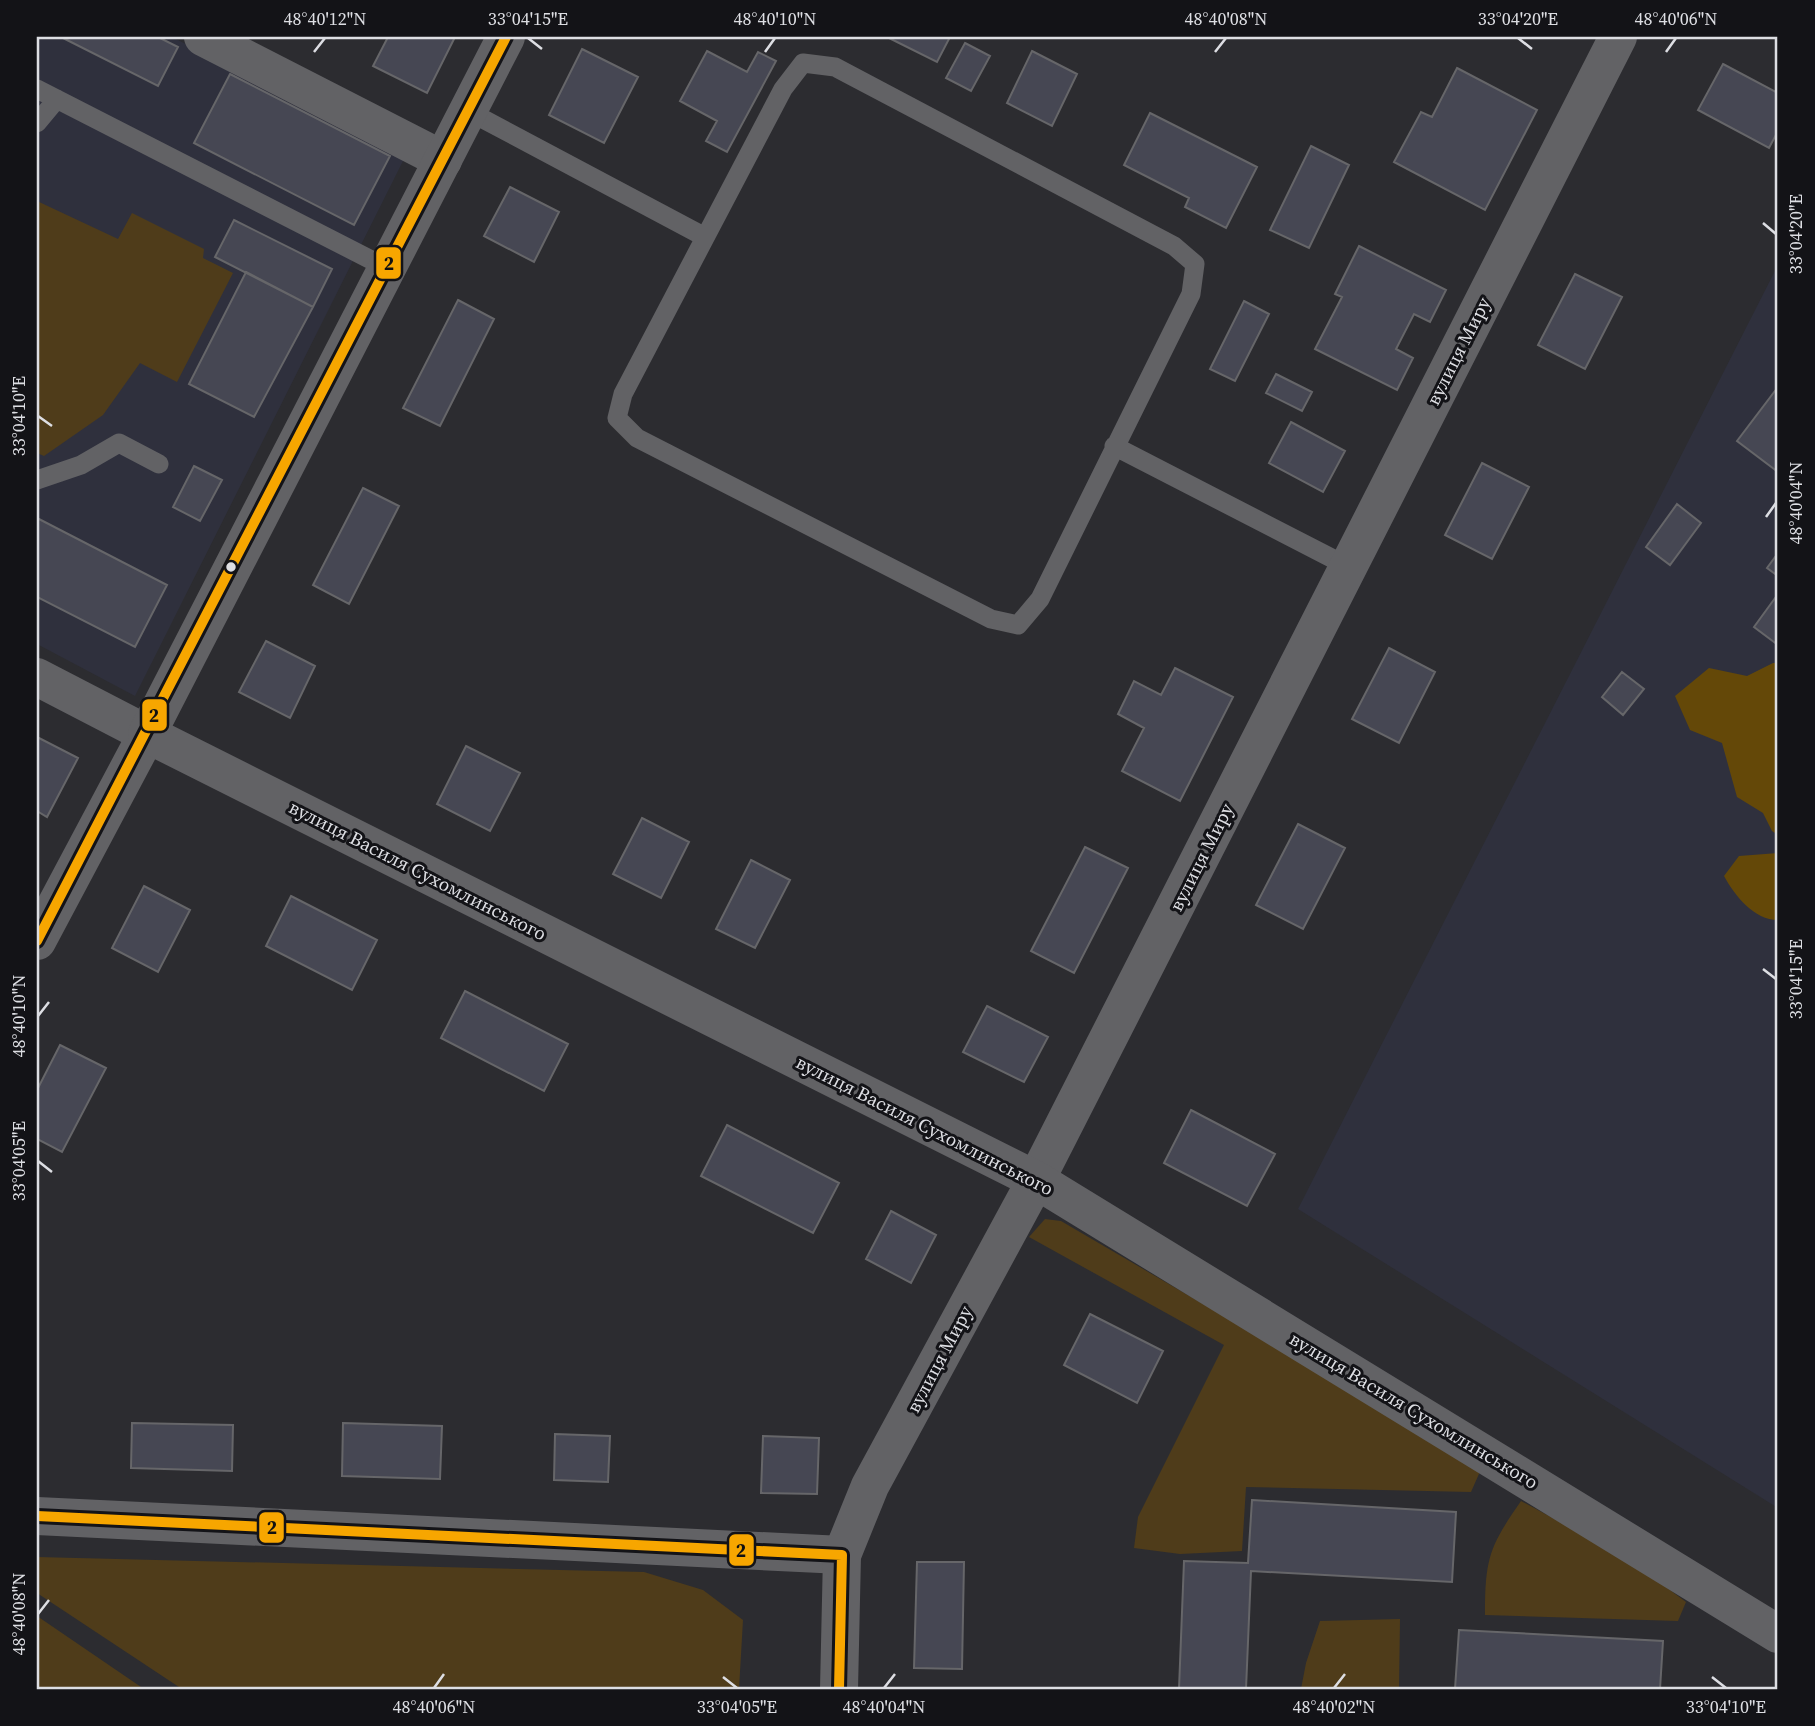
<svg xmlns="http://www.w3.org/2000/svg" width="1815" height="1726" font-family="'Source Serif 4',serif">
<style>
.built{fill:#2f303d}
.green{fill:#4f3c1a}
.forest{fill:#644808}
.building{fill:#464753;stroke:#666669;stroke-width:2}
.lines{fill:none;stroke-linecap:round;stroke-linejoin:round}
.service{stroke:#626265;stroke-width:19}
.minor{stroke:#626265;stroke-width:38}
.tertiary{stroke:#626265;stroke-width:38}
.bus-1-casing{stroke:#131317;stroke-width:16}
.bus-1{stroke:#f7a600;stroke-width:10}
.ticks{fill:none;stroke:#dddee3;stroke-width:2.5}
.bus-dot{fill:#dddee3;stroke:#131317;stroke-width:2.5}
.labels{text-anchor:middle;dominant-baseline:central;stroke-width:6;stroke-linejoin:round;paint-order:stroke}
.street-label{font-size:19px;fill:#dddee3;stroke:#131317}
.line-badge{stroke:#131317;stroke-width:2.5}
.pale-badge-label{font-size:19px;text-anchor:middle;font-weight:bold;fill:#111}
.neatline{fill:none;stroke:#dddee3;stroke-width:2.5}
.ticks-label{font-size:18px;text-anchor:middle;fill:#dddee3}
</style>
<rect width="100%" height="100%" fill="#2c2c30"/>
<path class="built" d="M37,37H172L405,157L135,696L37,644Z
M1778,265V1508L1298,1209Z"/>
<path class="green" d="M37,201L118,239L132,213L204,249L203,258L233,273L177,382L140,363L103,415L44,456L37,453Z
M1045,1219L1061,1221L1482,1467L1471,1492L1246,1487L1242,1551L1180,1554L1134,1548L1138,1517L1224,1345L1029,1237Z
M1521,1501L1627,1558L1686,1602L1678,1621L1485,1615C1485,1559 1489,1547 1521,1501Z
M37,1557L644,1572L703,1590L743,1620L739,1689H182L37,1593Z
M37,1616L144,1689H37Z
M1400,1619L1399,1689H1301L1306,1663L1320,1621Z"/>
<path class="forest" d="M1773,663H1778V835L1772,831L1763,813L1737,797L1722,743L1690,730L1675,696L1709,668L1747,676Z
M1778,853V920C1754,920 1735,896 1724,876L1739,856Z"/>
<path class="building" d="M61,37H158L178,47L158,86Z
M388,37H455L427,93L373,66Z
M887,37H950L937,62Z
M965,43L990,56L971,91L946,78Z
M582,49L638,77L604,143L549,115Z
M707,51L747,72L758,52L776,61L727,152L706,141L717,121L680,101Z
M1032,51L1077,74L1052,126L1007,103Z
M1723,64L1778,93V131L1769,148L1698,110Z
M1457,68L1537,110L1485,210L1394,162L1421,112L1432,117Z
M230,74L390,156L354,225L194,143Z
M1150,113L1257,167L1226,228L1185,207L1189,198L1124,165Z
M1311,146L1349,165L1309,248L1270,230Z
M510,187L559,212L534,262L484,236Z
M234,220L332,269L313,307L215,257Z
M1359,246L1446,290L1430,322L1414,314L1396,349L1413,358L1397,390L1315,349L1342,297L1335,294Z
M246,272L313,307L254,417L189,384Z
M1575,274L1622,297L1585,369L1538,345Z
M458,300L494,319L440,426L403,408Z
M1244,301L1269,314L1235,381L1210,369Z
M1276,374L1312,392L1302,411L1266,393Z
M1778,387V472L1737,441Z
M1291,422L1345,451L1323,492L1269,463Z
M1482,463L1529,487L1492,559L1445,535Z
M194,466L222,480L200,521L173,507Z
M363,488L399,506L349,604L313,585Z
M1677,504L1701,523L1670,565L1646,547Z
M37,518L167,585L135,647L37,597Z
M1778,553V576L1767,568Z
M1778,594V645L1754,627Z
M266,641L315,666L290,718L239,692Z
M1389,648L1435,672L1399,743L1352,719Z
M1175,668L1233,697L1180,801L1122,771L1144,728L1118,714L1134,681L1161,695Z
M1622,672L1644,689L1623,715L1602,697Z
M37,737L78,758L47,817L37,811Z
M466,746L520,773L490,831L437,804Z
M642,818L689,842L661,898L613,874Z
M1298,824L1345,848L1303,929L1256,905Z
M1085,847L1128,868L1074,973L1031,951Z
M751,860L790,880L755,948L716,929Z
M144,886L190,910L158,972L112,948Z
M291,896L377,940L352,990L266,946Z
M465,991L568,1044L544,1091L441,1038Z
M987,1006L1048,1037L1024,1082L963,1052Z
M60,1045L106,1068L62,1152L37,1139V1090Z
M1191,1110L1275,1154L1247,1206L1164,1163Z
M727,1125L839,1183L813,1233L701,1176Z
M891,1211L936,1235L911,1283L866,1259Z
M1090,1314L1163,1351L1137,1403L1064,1365Z
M132,1423L233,1425L232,1471L131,1468Z
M343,1423L442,1426L440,1479L342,1476Z
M555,1434L610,1436L608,1482L554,1480Z
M763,1436L819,1438L817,1494L761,1493Z
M1252,1500L1456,1512L1452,1582L1251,1571L1246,1689H1179L1184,1561L1248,1563Z
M917,1562H964L962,1669L914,1668Z
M1459,1630L1663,1641L1660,1689H1455Z"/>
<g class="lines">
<path class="service" d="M803,63L835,67L1174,246L1195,264L1191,294L1040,599L1018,625L991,619L637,438L617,418L623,394L783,89Z
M37,89L387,268
M468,111L705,237
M37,123L57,99
M1114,446L1349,567
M37,480L81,465L119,443L159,464"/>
<path class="minor" d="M203,37L443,160
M37,677L147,734L37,941
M1036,1180L1618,37
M37,1516L842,1555"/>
<path class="tertiary" d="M506,37L147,734L1036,1180L1778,1634
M839,1689L842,1555L870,1486L1036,1180"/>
<g class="bus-1-casing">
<path id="bus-1" d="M37,941L506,37
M37,1516L842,1555L839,1689"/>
</g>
<use href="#bus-1" class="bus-1"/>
</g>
<path class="ticks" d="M528,38L542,49M1518,38L1532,49M314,52L325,38M765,52L775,38M1215,52L1226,38M1666,52L1676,38M1763,223L1776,234M38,416L52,426M1766,517L1776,503M1763,969L1776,979M38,1016L49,1002M38,1161L52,1172M38,1614L49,1600M723,1677L737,1688M1712,1677L1726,1688M434,1688L444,1674M884,1688L895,1674M1334,1688L1345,1674"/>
<circle class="bus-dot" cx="231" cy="567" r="6"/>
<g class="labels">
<g class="street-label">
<text transform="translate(1458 351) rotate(-63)">вулиця Миру</text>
<text transform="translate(1201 857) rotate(-63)">вулиця Миру</text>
<text transform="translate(418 870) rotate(27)">вулиця Василя Сухомлинського</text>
<text transform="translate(925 1125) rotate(27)">вулиця Василя Сухомлинського</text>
<text transform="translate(939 1359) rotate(-62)">вулиця Миру</text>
<text transform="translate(1414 1410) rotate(31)">вулиця Василя Сухомлинського</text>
</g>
</g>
<g class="line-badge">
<rect x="375" y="246" width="27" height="34" rx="7" fill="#f7a600"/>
<rect x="141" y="698" width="27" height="34" rx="7" fill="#f7a600"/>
<rect x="258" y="1511" width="27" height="33" rx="7" fill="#f7a600"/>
<rect x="728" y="1533" width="27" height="34" rx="7" fill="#f7a600"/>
</g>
<g class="pale-badge-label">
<text x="389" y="270">2</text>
<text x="154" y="722">2</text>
<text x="272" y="1534">2</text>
<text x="741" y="1557">2</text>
</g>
<rect width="1815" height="1726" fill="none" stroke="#131317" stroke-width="77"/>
<rect x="38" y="38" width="1738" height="1650" class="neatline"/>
<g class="ticks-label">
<text x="325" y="25">48°40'12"N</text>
<text x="528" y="25">33°04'15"E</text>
<text x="775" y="25">48°40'10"N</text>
<text x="1226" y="25">48°40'08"N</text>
<text x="1518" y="25">33°04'20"E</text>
<text x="1676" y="25">48°40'06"N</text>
<text transform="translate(1796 234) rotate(-90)" y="6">33°04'20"E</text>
<text transform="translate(19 416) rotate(-90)" y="6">33°04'10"E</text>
<text transform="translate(1796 503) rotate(-90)" y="6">48°40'04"N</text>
<text transform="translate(1796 979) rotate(-90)" y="6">33°04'15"E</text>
<text transform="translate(19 1016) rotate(-90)" y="6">48°40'10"N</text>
<text transform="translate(19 1161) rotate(-90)" y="6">33°04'05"E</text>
<text transform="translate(19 1614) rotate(-90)" y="6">48°40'08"N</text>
<text x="434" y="1713">48°40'06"N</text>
<text x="737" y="1713">33°04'05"E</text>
<text x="884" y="1713">48°40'04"N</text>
<text x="1334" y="1713">48°40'02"N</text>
<text x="1726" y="1713">33°04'10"E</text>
</g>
</svg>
